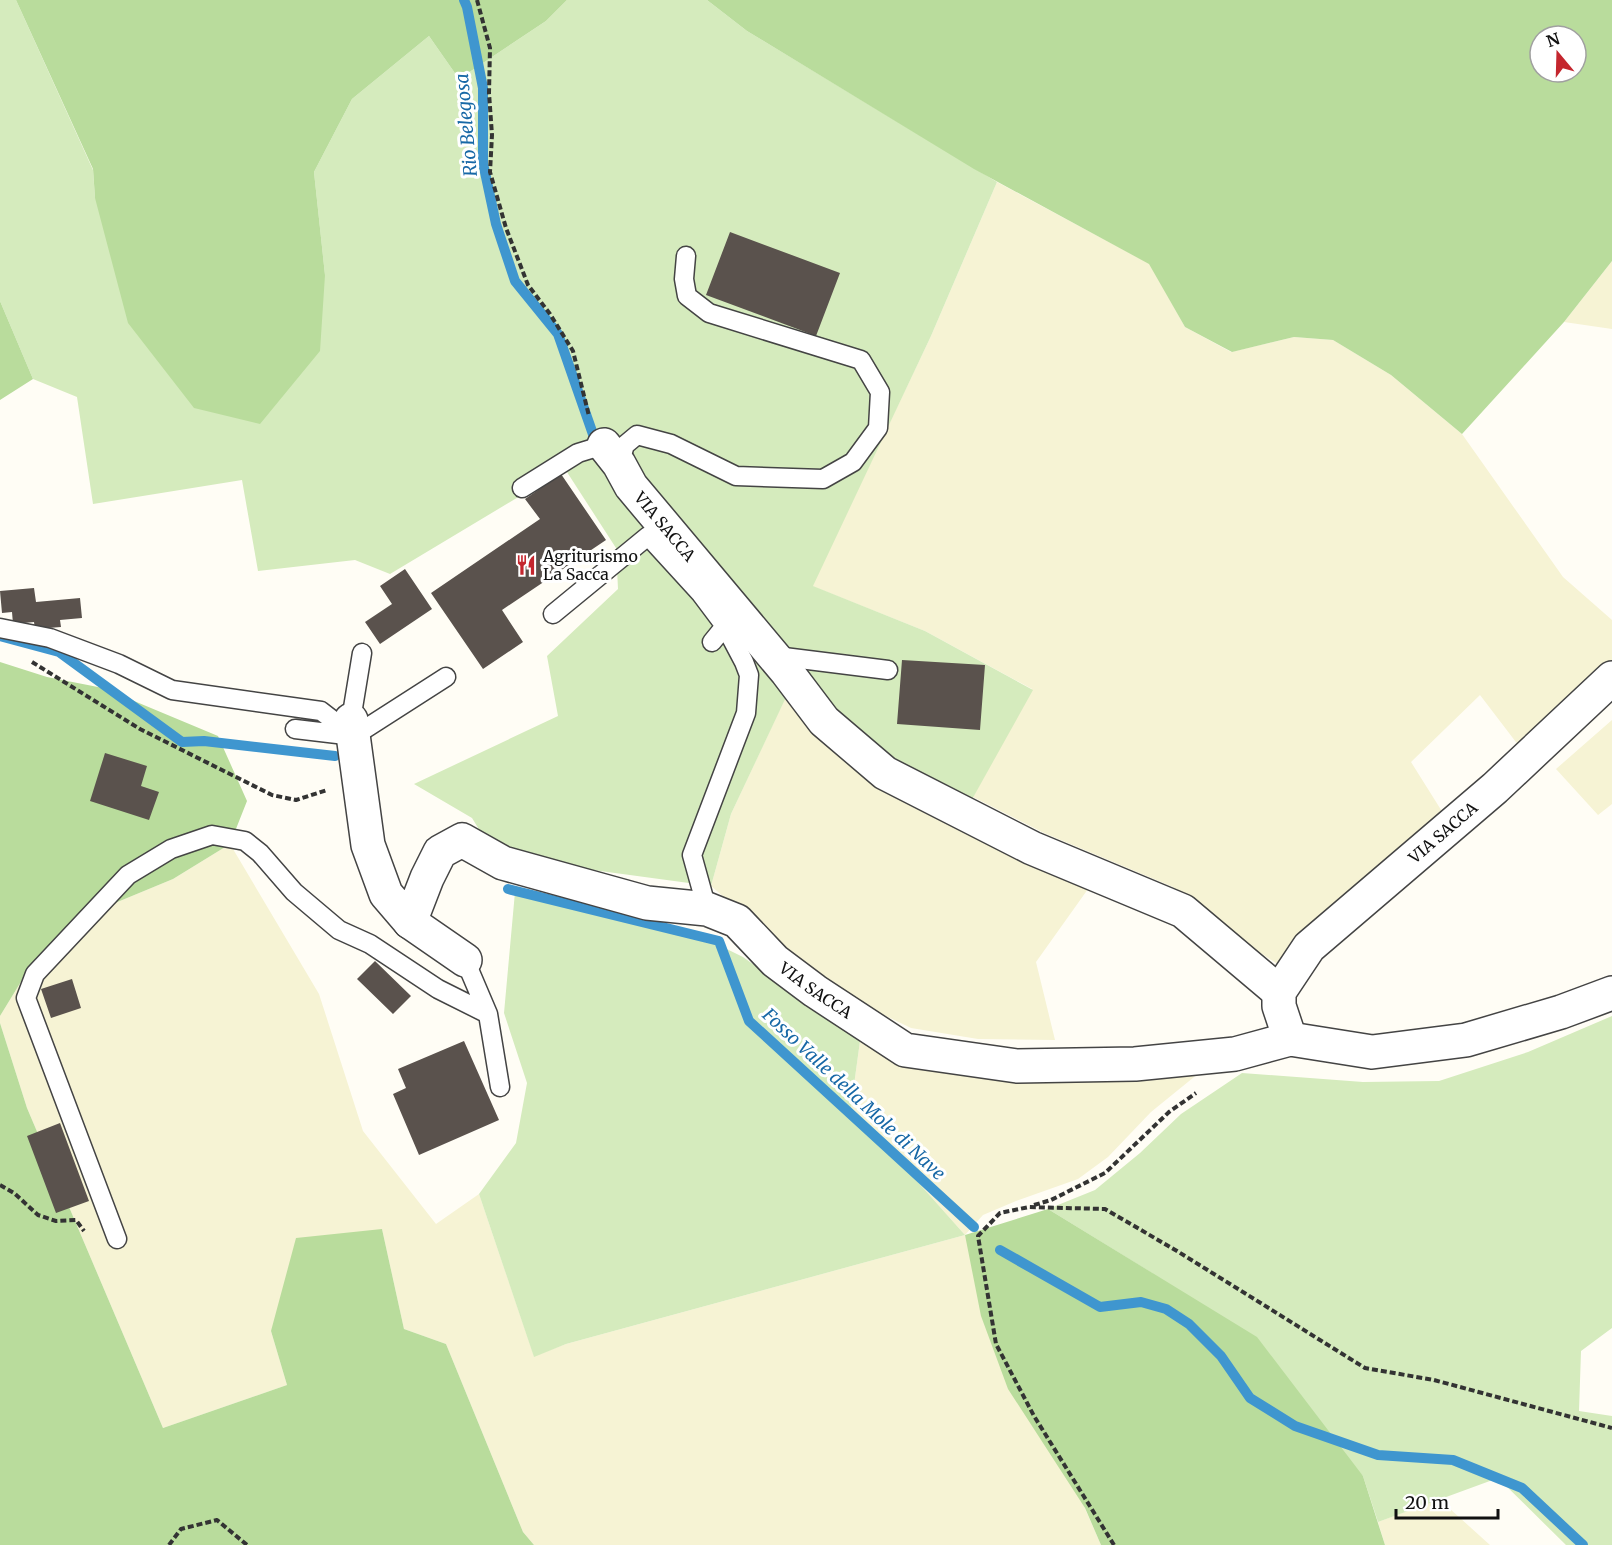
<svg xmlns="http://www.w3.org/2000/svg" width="1612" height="1545" font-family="Merriweather,serif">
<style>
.farmland{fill:#f6f3d4}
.green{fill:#d5ebbd}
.forest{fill:#b9dc9c;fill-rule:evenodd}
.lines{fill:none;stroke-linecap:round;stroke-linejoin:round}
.stream{stroke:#3f96cf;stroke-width:10}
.building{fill:#5a524d}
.service-casing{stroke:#444;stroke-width:21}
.minor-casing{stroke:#444;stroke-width:36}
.path{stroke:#333;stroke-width:4;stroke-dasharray:6 3;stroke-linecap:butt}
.service{stroke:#fff;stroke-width:18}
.minor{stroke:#fff;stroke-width:33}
.labels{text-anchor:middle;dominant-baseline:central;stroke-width:6;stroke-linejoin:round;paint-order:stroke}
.street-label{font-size:16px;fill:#111;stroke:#fff}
.poi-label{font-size:16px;fill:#111;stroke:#fff;text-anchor:start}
.water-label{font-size:18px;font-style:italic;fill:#1768a6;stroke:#fff}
</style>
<rect width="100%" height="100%" fill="#fffdf5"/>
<path class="farmland" d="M997,182L1150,264L1185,327L1231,352L1294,337L1333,340L1391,375L1462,434L1563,577L1612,620V666L1522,750L1480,695L1411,762L1443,813L1279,965L1212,921L1173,887L1044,833L973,797L1032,689L925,631L812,586L931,336Z
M1612,261V329L1564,322Z
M788,692L1093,882L1036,962L1055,1040L978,1039L911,1028L836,992L711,886L731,814Z
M1612,720V804L1598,815L1556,769Z
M230,844L319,994L363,1131L436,1224L479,1194L534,1356L566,1344L965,1235L851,1107L860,1041L948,1066L1199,1073L1151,1112L1108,1157L1078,1179L1016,1201L983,1215L965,1235L1101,1545H534L523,1532L446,1344L404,1329L382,1229L271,1331L287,1385L163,1428L27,1108L0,1023V1016L33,962L86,915L173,879Z
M1439,1499L1490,1545H1385L1378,1522Z"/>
<path class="green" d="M0,0H16L93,170L95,198L325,275L314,172L352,99L429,36L459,79L546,21L567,0H707L747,31L997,182L931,336L813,586L925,631L1033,690L960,821L788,693L731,814L711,886L496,857L472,818L414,784L558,716L547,656L618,589L616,548L565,469L390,574L355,560L258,571L242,480L93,504L77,397L33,379L0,301Z
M515,892L694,933L743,957L860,1041L851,1107L965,1235L566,1344L534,1357L479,1194L516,1143L527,1083L504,1013Z
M1612,1016V1328L1581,1351L1579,1411L1612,1416V1545H1566L1498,1478L1378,1522L1363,1476L1152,1273L1048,1209L1095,1190L1140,1153L1181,1114L1242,1073L1363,1082L1439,1081L1528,1052Z"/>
<path class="forest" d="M16,0H567L546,21L459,79L429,36L352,99L314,172L325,275L320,351L260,424L194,408L128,323L95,198L93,169Z
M707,0H1612V261L1564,322L1462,434L1391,375L1333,340L1294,337L1232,352L1185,327L1149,264L974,169L747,31ZM1540,36H1576V72H1540Z
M0,301L33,379L0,400Z
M0,662L47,677L103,688L218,736L247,801L230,844L173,879L86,915L33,962L0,1016Z
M0,1023L27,1108L163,1428L287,1385L271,1331L296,1238L382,1229L404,1329L446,1344L523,1532L534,1545H0Z
M1048,1209L1257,1337L1363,1476L1385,1545H1101L1085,1508L1008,1389L981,1316L965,1235Z"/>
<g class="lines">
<path class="stream" d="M464,0L467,7L483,88V163L496,224L515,281L558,334L595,440
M0,636L59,652L182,742L204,741L335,756
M508,889L719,941L749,1021L974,1227
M1000,1250L1100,1307L1141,1302L1166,1309L1189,1324L1221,1356L1250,1398L1295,1426L1378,1455L1453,1460L1522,1488L1583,1545"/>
</g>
<path class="building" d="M730,232L840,273L816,336L706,295Z
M561,474L606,540L502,610L523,642L483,669L431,593L540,519L525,499Z
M405,569L432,609L380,644L365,622L392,604L380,586Z
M34,588L36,602L80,598L82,618L60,620L61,627L35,629L34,622L13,624L12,612L2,613L0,591Z
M902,660L985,665L980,730L897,724Z
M105,753L147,766L141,786L159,792L149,820L90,801Z
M375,961L411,996L393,1014L357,979Z
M72,979L81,1008L51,1018L41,989Z
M464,1041L499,1120L419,1155L393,1094L406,1088L398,1069Z
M60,1123L89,1201L56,1213L27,1136Z"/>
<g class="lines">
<g class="service-casing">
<path id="service" d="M619,464L625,445L637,435L671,444L736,476L823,479L853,462L878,428L880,392L861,360L709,313L687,296L684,279L686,256
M522,488L578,453L604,445
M553,614L648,536L701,594L725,626L744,662L749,675L746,713L692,855L707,909
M0,628L50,638L119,664L172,690L321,711L352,735
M712,642L725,626
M776,656L888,670
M351,720L362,653
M295,729L354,736L446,677
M488,1014L500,1087
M117,1239L26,998L35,974L128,875L171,849L212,835L245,841L260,853L294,892L339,930L370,944L438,989L488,1014L465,960"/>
</g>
<g class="minor-casing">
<g id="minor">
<path id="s1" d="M604,445L619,464L631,486L787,672L824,721L885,773L1032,848L1183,911L1279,992"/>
<path id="s2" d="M351,720L368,845L386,894L410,922L427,878L440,852L462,840L503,863L647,903L707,909L737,921L775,961L815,991L905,1050L1017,1066L1135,1064L1235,1054L1290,1039L1372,1052L1466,1040L1561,1012L1612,993"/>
<path d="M410,922L465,960"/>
<path id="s3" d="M1290,1039L1279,1006V992L1309,947L1495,788L1612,678"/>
</g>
</g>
<path class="path" d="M477,0L490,48L489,93L492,135L490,172L506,228L528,285L550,314L573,351L589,416
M32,662L140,729L272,795L296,800L327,790
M0,1185L14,1193L38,1215L56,1221L76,1220L84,1231
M1034,1205L1051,1200L1105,1173L1169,1112L1196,1093
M169,1545L181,1529L217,1520L247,1545
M1114,1545L1034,1416L996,1344L978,1236L1000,1213L1029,1207L1105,1209L1177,1251L1365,1368L1434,1380L1612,1428"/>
<use href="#service" class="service"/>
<use href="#minor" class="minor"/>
</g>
<defs>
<g id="restaurant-bare" transform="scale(1.62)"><path d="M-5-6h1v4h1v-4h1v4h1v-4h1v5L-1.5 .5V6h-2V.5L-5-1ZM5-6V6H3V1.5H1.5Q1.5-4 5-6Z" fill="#c4262e" stroke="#fff" stroke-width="2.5" paint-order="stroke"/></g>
</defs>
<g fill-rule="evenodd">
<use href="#restaurant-bare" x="526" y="565"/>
</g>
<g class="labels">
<g class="street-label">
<text stroke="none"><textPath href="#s1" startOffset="102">VIA SACCA</textPath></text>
<text stroke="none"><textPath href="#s3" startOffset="279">VIA SACCA</textPath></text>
<text stroke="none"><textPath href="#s2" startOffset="711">VIA SACCA</textPath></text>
</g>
<g class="poi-label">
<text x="543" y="556">Agriturismo<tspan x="543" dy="18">La Sacca</tspan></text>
</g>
<g class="water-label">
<text transform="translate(466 125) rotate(-95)">Rio Belegosa</text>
<text transform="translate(854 1094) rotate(43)">Fosso Valle della Mole di Nave</text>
</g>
</g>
<g transform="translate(1558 54) rotate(341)"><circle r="28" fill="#ffffff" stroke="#a0a0a0" stroke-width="1.5"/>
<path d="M0-4.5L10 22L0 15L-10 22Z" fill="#c4262e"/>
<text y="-9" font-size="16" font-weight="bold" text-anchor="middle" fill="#111111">N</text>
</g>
<path d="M1396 1509v9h102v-9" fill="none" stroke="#111111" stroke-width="3"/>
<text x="1405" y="1509" font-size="18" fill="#111111" stroke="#ffffff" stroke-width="4.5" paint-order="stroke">20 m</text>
</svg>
